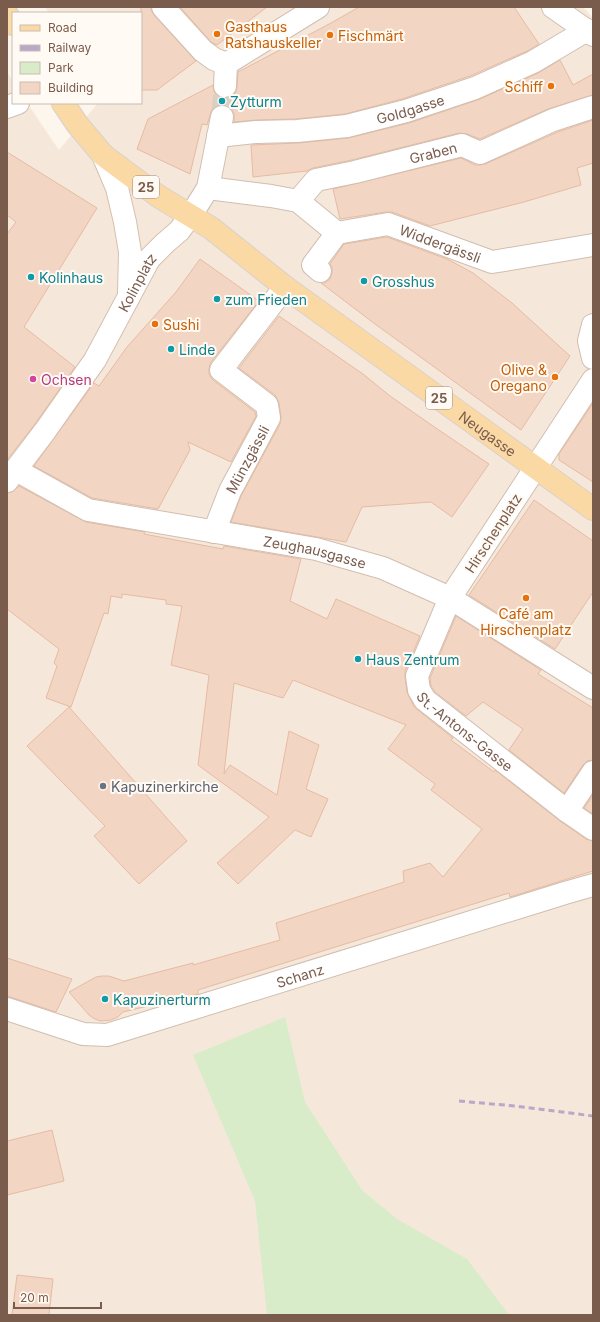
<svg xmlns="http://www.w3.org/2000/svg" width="600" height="1322" font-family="Inter,sans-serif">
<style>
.residential{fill:#f5e8da}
.green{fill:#d8ecc9}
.building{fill:#f3d5c3;stroke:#e6bba3}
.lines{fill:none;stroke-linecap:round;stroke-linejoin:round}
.street-tunnel{stroke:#dcd0c4;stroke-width:22;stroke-dasharray:22 11;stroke-linecap:butt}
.street-casing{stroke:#d1beb0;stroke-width:24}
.secondary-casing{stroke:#d6c0b0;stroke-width:24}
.primary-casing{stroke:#dad1cd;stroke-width:24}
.street{stroke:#fff;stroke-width:22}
.secondary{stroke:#fff;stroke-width:22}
.primary{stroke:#fbd9a5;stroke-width:22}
.rail{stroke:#b9a8c9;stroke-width:3;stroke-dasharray:6 4;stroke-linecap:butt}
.food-dot{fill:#e8710a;stroke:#fffaf3;stroke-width:1.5}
.culture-dot{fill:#0f9aa8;stroke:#fffaf3;stroke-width:1.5}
.hotel-dot{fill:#d1479c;stroke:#fffaf3;stroke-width:1.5}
.worship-dot{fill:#6b7280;stroke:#fffaf3;stroke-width:1.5}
.labels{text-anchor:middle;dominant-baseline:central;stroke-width:4;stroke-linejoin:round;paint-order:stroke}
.shield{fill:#fffaf3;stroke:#a28b7f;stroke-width:1}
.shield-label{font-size:13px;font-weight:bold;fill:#7a5c4d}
.food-label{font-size:14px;fill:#c56008;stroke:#fffaf3;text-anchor:start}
.culture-label{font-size:14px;fill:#0d838f;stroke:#fffaf3;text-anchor:start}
.street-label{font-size:14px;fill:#7a5c4d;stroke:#fffaf3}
.hotel-label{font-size:14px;fill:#b23c85;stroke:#fffaf3;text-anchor:start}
.worship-label{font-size:14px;fill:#5b616d;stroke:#fffaf3;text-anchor:start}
</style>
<rect width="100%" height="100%" fill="#fdf6ec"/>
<path class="residential" d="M45,7H583L593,18V1315H7V72L13,81V103H27L59,150L98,103H141V13H49Z"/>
<path class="green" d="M285,1017L305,1102L362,1190L397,1219L467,1259L509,1315H267L255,1201L193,1055Z"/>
<path class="building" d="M141,7H151V10L154,15L196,61L157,90H141Z
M180,7H267L217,45L211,42Z
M359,7H514L539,44L527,51L470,76L402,99L345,114L296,119L256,120L234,122V113L230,108L224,105H218L212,109L207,125L202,124L190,174L137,149L148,119L213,85L214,92L219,97L225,98L231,97L236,92L237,87L238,72L331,23Z
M560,60L573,85L593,74V95L548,109L480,139L467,134L459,133L352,160L313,168L307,171L253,177L251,145L298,143L348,138L409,123L480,99L538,73Z
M593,120V163L577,168L581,185L524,202L430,226L392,212H386L340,219L333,189L461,158L475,165H480L485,164L558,132Z
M7,152L97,208L24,327L75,367L35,424L7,460V234L16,222L7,215Z
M387,237L447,259L473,273L512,303L570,356L521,430L375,324L321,283H324L330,279L332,273V267L330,264L344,244Z
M200,259L259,301L211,362L209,368V374L213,380L255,412L256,416L231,462L188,442L190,450L158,509L92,498L34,466L94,383L99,386L127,347L176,292Z
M279,316L363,374L390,396L430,424L489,464L452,517L431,502L362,507L346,542L231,522L241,496L280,424L281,417L279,403L275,395L239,368Z
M593,403V482L559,460V454Z
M19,486L86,522L145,532L144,534L207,546L223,549L224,546L301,559L290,601L327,619L336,599L420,636L405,671V677L407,692L414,707L453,738L451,740L494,772L495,770L560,821L586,839L593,841V871L510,897L509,893L438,915L198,990V994L123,1012L118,1017L111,1020L100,1021L93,1018L89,1015L69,992L96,977L102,976H109L124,981L193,963V965L280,940L276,923L404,882L403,871L430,863L443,877L482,829L431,790L435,784L388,749L406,725L293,680L283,698L234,683L224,774L230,765L277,795L289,731L319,745L306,789L328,799L311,837L295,830L238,884L217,863L269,817L198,765L209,675L171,665L182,606L166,604V600L122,594V598L111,596L108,614L104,613L71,707L46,698L57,666L54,663L59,649L7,609V493L12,492Z
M534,500L593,541V592L555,649L469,595Z
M456,616L541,670L538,674L593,708V760L587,761L583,765L564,793L509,750L523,729L483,702L466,716L435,692L431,686L430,678Z
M69,707L187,841L139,884L94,836L105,826L27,746Z
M593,795V814L584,808Z
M7,958L72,979L56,1012L7,996Z
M52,1130L64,1181L7,1195V1141Z
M17,1275L53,1279L49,1315H12Z"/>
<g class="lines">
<path class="street-tunnel" d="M222,117L225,86"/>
<g class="street-casing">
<g id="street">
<path d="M163,7L203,51L214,59L226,64"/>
<path d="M553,7L593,35"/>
<path d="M226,64L318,7"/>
<path d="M225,86L226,64"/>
<path d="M7,107L18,103"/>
<path id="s1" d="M218,136L256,132L297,131L347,126L406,111L475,88L533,62L587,30"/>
<path id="s2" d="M208,188L271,196L298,201L337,233L388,224L492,262L593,245"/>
<path id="s3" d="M298,201L316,180L355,172L462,145L480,153L553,120L593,107"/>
<path d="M191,215L208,188L222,117"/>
<path d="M320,271L313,265L337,233"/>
<path d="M593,325L589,341L593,358"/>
<path id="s4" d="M593,380L450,598L417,676L419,690L425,700L567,811L593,829"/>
<path id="s5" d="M16,470L88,510L316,549L383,568L450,598L593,688"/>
<path id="s6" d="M214,532L230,491L269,418L267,405L221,370L285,287"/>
<path d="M567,811L593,772"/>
<path id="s7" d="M7,1009L83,1034L107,1035L565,893L593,885"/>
</g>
</g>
<g class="secondary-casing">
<g id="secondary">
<path d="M103,155L117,188L125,222L130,252L129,293"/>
<path id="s8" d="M7,481L45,431L95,360L149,259L165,243L179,231L191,215"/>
</g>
</g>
<g class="primary-casing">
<g id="primary">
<path d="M7,15L13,24"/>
<path id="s9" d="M63,103L77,124L103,155L158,196L211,228L285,287L593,509"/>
</g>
</g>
<use href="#street" class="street"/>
<use href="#secondary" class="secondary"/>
<use href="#primary" class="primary"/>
<path class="rail" d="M459,1101L515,1106L593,1116"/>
</g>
<g class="food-dot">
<circle cx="217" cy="34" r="4"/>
<circle cx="330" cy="35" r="4"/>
<circle cx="551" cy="86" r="4"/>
<circle cx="155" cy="324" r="4"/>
<circle cx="555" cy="377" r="4"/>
<circle cx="526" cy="598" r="4"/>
</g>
<g class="culture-dot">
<circle cx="222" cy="101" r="4"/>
<circle cx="31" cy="277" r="4"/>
<circle cx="364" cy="281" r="4"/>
<circle cx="217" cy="299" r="4"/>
<circle cx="171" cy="349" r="4"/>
<circle cx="358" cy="659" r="4"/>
<circle cx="105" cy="999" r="4"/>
</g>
<circle class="hotel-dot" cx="33" cy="379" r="4"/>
<circle class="worship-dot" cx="103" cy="786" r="4"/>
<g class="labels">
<g class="shield">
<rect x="133" y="176" width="26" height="22" rx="3"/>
<rect x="426" y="387" width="26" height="22" rx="3"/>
</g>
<g class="shield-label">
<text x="146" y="187">25</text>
<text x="439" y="398">25</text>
</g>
<g class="food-label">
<text x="225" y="26">Gasthaus<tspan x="225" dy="16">Ratshauskeller</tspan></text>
<text x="338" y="35">Fischmärt</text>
<text x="543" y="86" text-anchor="end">Schiff</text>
<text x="163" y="324">Sushi</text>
<text x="547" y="369" text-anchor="end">Olive &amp;<tspan x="547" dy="16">Oregano</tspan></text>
<text x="526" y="613" text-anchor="middle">Café am<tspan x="526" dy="16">Hirschenplatz</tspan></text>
</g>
<g class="culture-label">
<text x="230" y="101">Zytturm</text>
<text x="39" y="277">Kolinhaus</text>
<text x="372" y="281">Grosshus</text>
<text x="225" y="299">zum Frieden</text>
<text x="179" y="349">Linde</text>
<text x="366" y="659">Haus Zentrum</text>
<text x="113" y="999">Kapuzinerturm</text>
</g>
<g class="street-label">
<text stroke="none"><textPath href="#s1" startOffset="195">Goldgasse</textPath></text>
<text stroke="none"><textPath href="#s3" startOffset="148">Graben</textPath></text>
<text stroke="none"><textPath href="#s2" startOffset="249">Widdergässli</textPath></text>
<text stroke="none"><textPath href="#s8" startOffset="238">Kolinplatz</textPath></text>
<text stroke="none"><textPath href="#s9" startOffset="541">Neugasse</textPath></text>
<text stroke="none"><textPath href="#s6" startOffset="80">Münzgässli</textPath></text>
<text transform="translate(493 533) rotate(-57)">Hirschenplatz</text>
<text stroke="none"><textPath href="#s5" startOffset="313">Zeughausgasse</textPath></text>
<text stroke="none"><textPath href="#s4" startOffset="422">St.-Antons-Gasse</textPath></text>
<text stroke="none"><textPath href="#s7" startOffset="306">Schanz</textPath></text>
</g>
<g class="hotel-label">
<text x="41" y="379">Ochsen</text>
</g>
<g class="worship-label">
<text x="111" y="786">Kapuzinerkirche</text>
</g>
</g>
<rect width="600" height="1322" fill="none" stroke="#7a5c4d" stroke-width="16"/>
<rect x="12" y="12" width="130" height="92" fill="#fffaf3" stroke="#cabbb1"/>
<rect x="20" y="25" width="20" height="6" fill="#fbd9a5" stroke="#cabbb1"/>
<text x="48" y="32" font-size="12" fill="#7a5c4d">Road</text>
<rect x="20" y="45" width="20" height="6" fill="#b9a8c9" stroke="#cabbb1"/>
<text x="48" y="52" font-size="12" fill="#7a5c4d">Railway</text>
<rect x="20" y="62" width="20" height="12" fill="#d8ecc9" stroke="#cabbb1"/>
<text x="48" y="72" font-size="12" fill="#7a5c4d">Park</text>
<rect x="20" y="82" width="20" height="12" fill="#f3d5c3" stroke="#cabbb1"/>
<text x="48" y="92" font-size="12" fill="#7a5c4d">Building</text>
<path d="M14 1302v6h87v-6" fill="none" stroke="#7a5c4d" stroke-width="2"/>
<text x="20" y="1302" font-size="12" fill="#7a5c4d" stroke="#fffaf3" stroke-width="3" paint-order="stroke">20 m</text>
</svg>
